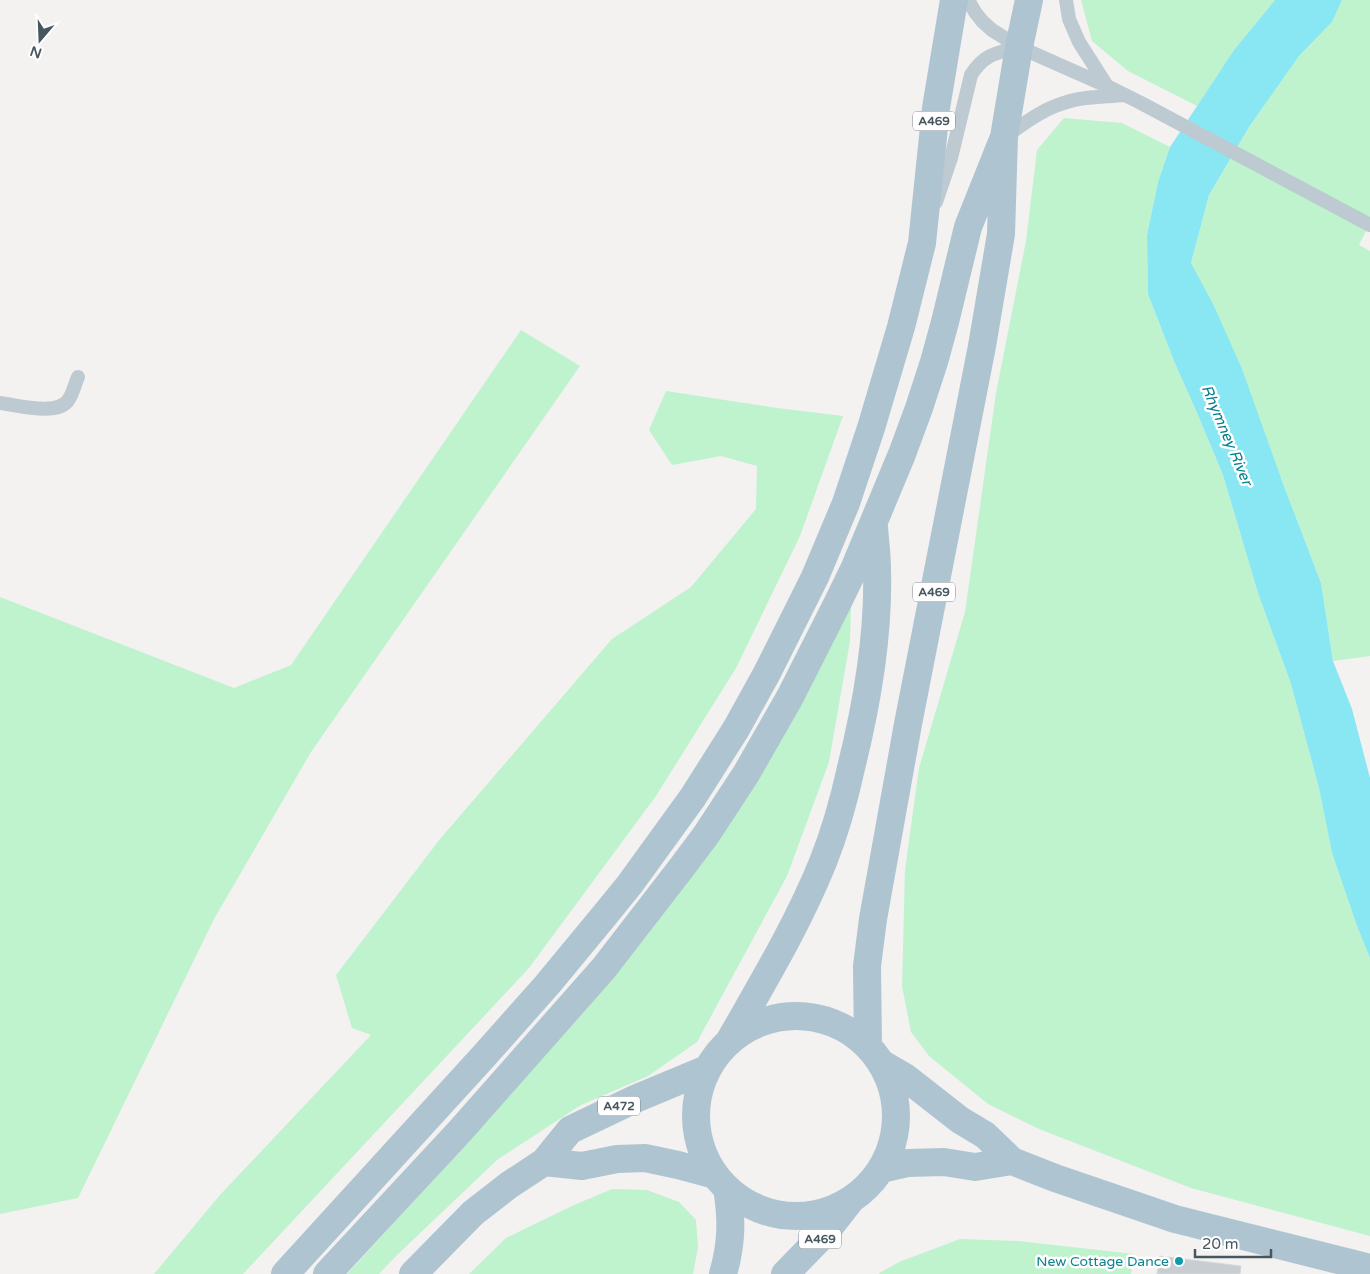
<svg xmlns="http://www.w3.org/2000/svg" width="1370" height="1274" font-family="'Varela Round',sans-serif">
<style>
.green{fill:#bef3cd}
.water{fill:#88e7f2}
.building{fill:#c8cdd1;stroke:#d5d8dd}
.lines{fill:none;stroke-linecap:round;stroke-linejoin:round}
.lane{stroke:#becad1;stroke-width:14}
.primary{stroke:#afc4d1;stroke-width:28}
.culture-dot{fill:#0f9aa8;stroke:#fff;stroke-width:2}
.labels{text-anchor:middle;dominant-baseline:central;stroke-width:5;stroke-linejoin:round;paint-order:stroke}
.shield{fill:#fff;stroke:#7e8990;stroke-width:1}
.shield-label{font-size:12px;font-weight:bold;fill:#475760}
.culture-label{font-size:14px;fill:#0d838f;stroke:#fff;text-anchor:end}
.water-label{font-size:15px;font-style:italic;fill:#06808e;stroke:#fff}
</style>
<rect width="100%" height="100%" fill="#f4f1f1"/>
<path class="green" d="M1081,0H1275L1234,50L1197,106L1128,71L1092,41Z
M1342,0H1370V223L1359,245L1370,251V656L1333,661L1321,583L1282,481L1191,263L1209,195L1249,127L1299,56L1332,22Z
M1064,118L1122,123L1170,147L1158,182L1147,235L1148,294L1174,361L1198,415L1223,475L1258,593L1291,684L1319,788L1332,853L1357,926L1370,958V1236L1191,1188L1039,1129L988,1104L929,1056L911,1032L902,986L905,870L919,768L965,612L996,393L1026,241L1037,150Z
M521,330L580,366L311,752L214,919L78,1198L0,1214V597L234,688L291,665Z
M666,391L777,408L843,416L800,536L736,668L656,796L529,968L243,1274H154L220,1195L371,1035L352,1028L336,975L440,839L612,639L691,587L756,509L757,466L721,456L672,465L649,430Z
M851,604L850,641L829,762L787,876L697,1042L648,1076L581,1105L497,1160L396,1256L379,1274H347L490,1118L645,938Z
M612,1189L647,1190L679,1202L696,1220L698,1247L693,1274H469L506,1238L574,1205Z
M960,1239L1018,1241L1134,1254L1131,1274H878L899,1262Z"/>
<path class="water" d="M1275,0H1342L1332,22L1299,56L1249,127L1209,195L1191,263L1214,306L1242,369L1282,481L1321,583L1333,661L1352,709L1370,778V958L1357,926L1332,853L1319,788L1291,684L1258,593L1223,475L1198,415L1174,361L1148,294L1147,235L1158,182L1170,147L1234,50Z"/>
<path class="building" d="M1159,1256L1241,1266L1240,1274H1157Z"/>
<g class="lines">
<path class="lane" d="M968,0L975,12L982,21L992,30L1019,47L1107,86L1141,103L1370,225
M1066,0L1069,19L1079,42L1107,86
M1006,136C1025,123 1044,108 1067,102C1085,96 1105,97 1125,95
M936,202L951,158L971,75C984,54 996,53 1019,47
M0,403C17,405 59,417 69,399C73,393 75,384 78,377"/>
<path class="primary" d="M696 1116a100 100 0 1 1 200 0a100 100 0 1 1-200 0Z
M730,1040C763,982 798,924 823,862C835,832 844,800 851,768C867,704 879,634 877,569C877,555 875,541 874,527
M868,1046L867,966L873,919L908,724L982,346L1001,234L1004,137L1019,47L1029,0
M881,1063L905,1077L960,1120L985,1135L1012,1161L1055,1178L1175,1219L1370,1268
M544,1162L582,1166L617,1159L645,1158L678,1165L715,1175
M881,1169L907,1163L944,1162L975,1167L1012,1161
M285,1274L483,1057L547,985L604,916L630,884L693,797L736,729L767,673L815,577L846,503L871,428L901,327L922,243L936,108L954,0
M327,1274L460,1131L604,968L682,867L706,835L746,774L790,697L837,604L855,567L902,454L919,408L934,362L945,322L968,227L1004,137
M413,1274L473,1213L509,1185L544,1162L570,1130L635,1099L707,1069
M723,1274C732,1243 732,1219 727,1188
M785,1274L825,1233L850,1201"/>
</g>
<circle class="culture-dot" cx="1179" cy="1261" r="5"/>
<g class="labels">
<g class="shield">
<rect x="913" y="111.5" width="42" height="19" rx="4"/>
<rect x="913" y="582.5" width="42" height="19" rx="4"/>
<rect x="598" y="1096.5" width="42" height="19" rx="4"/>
<rect x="799" y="1229.5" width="42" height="19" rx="4"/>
</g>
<g class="shield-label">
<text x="934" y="121">A469</text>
<text x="934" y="592">A469</text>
<text x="619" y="1106">A472</text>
<text x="820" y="1239">A469</text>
</g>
<g class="culture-label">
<text x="1169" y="1261">New Cottage Dance</text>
</g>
<g class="water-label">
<text transform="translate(1227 435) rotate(67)">Rhymney River</text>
</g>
</g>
<g transform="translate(40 40) rotate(199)" stroke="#ffffff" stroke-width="4" paint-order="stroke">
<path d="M0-4L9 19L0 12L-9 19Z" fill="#475760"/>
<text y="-8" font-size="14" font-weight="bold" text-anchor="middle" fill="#475760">N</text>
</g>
<path d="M1195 1249v8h76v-8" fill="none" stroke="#475760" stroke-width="2.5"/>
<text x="1202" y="1249" font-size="15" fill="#475760" stroke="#ffffff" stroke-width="4" paint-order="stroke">20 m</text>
</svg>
